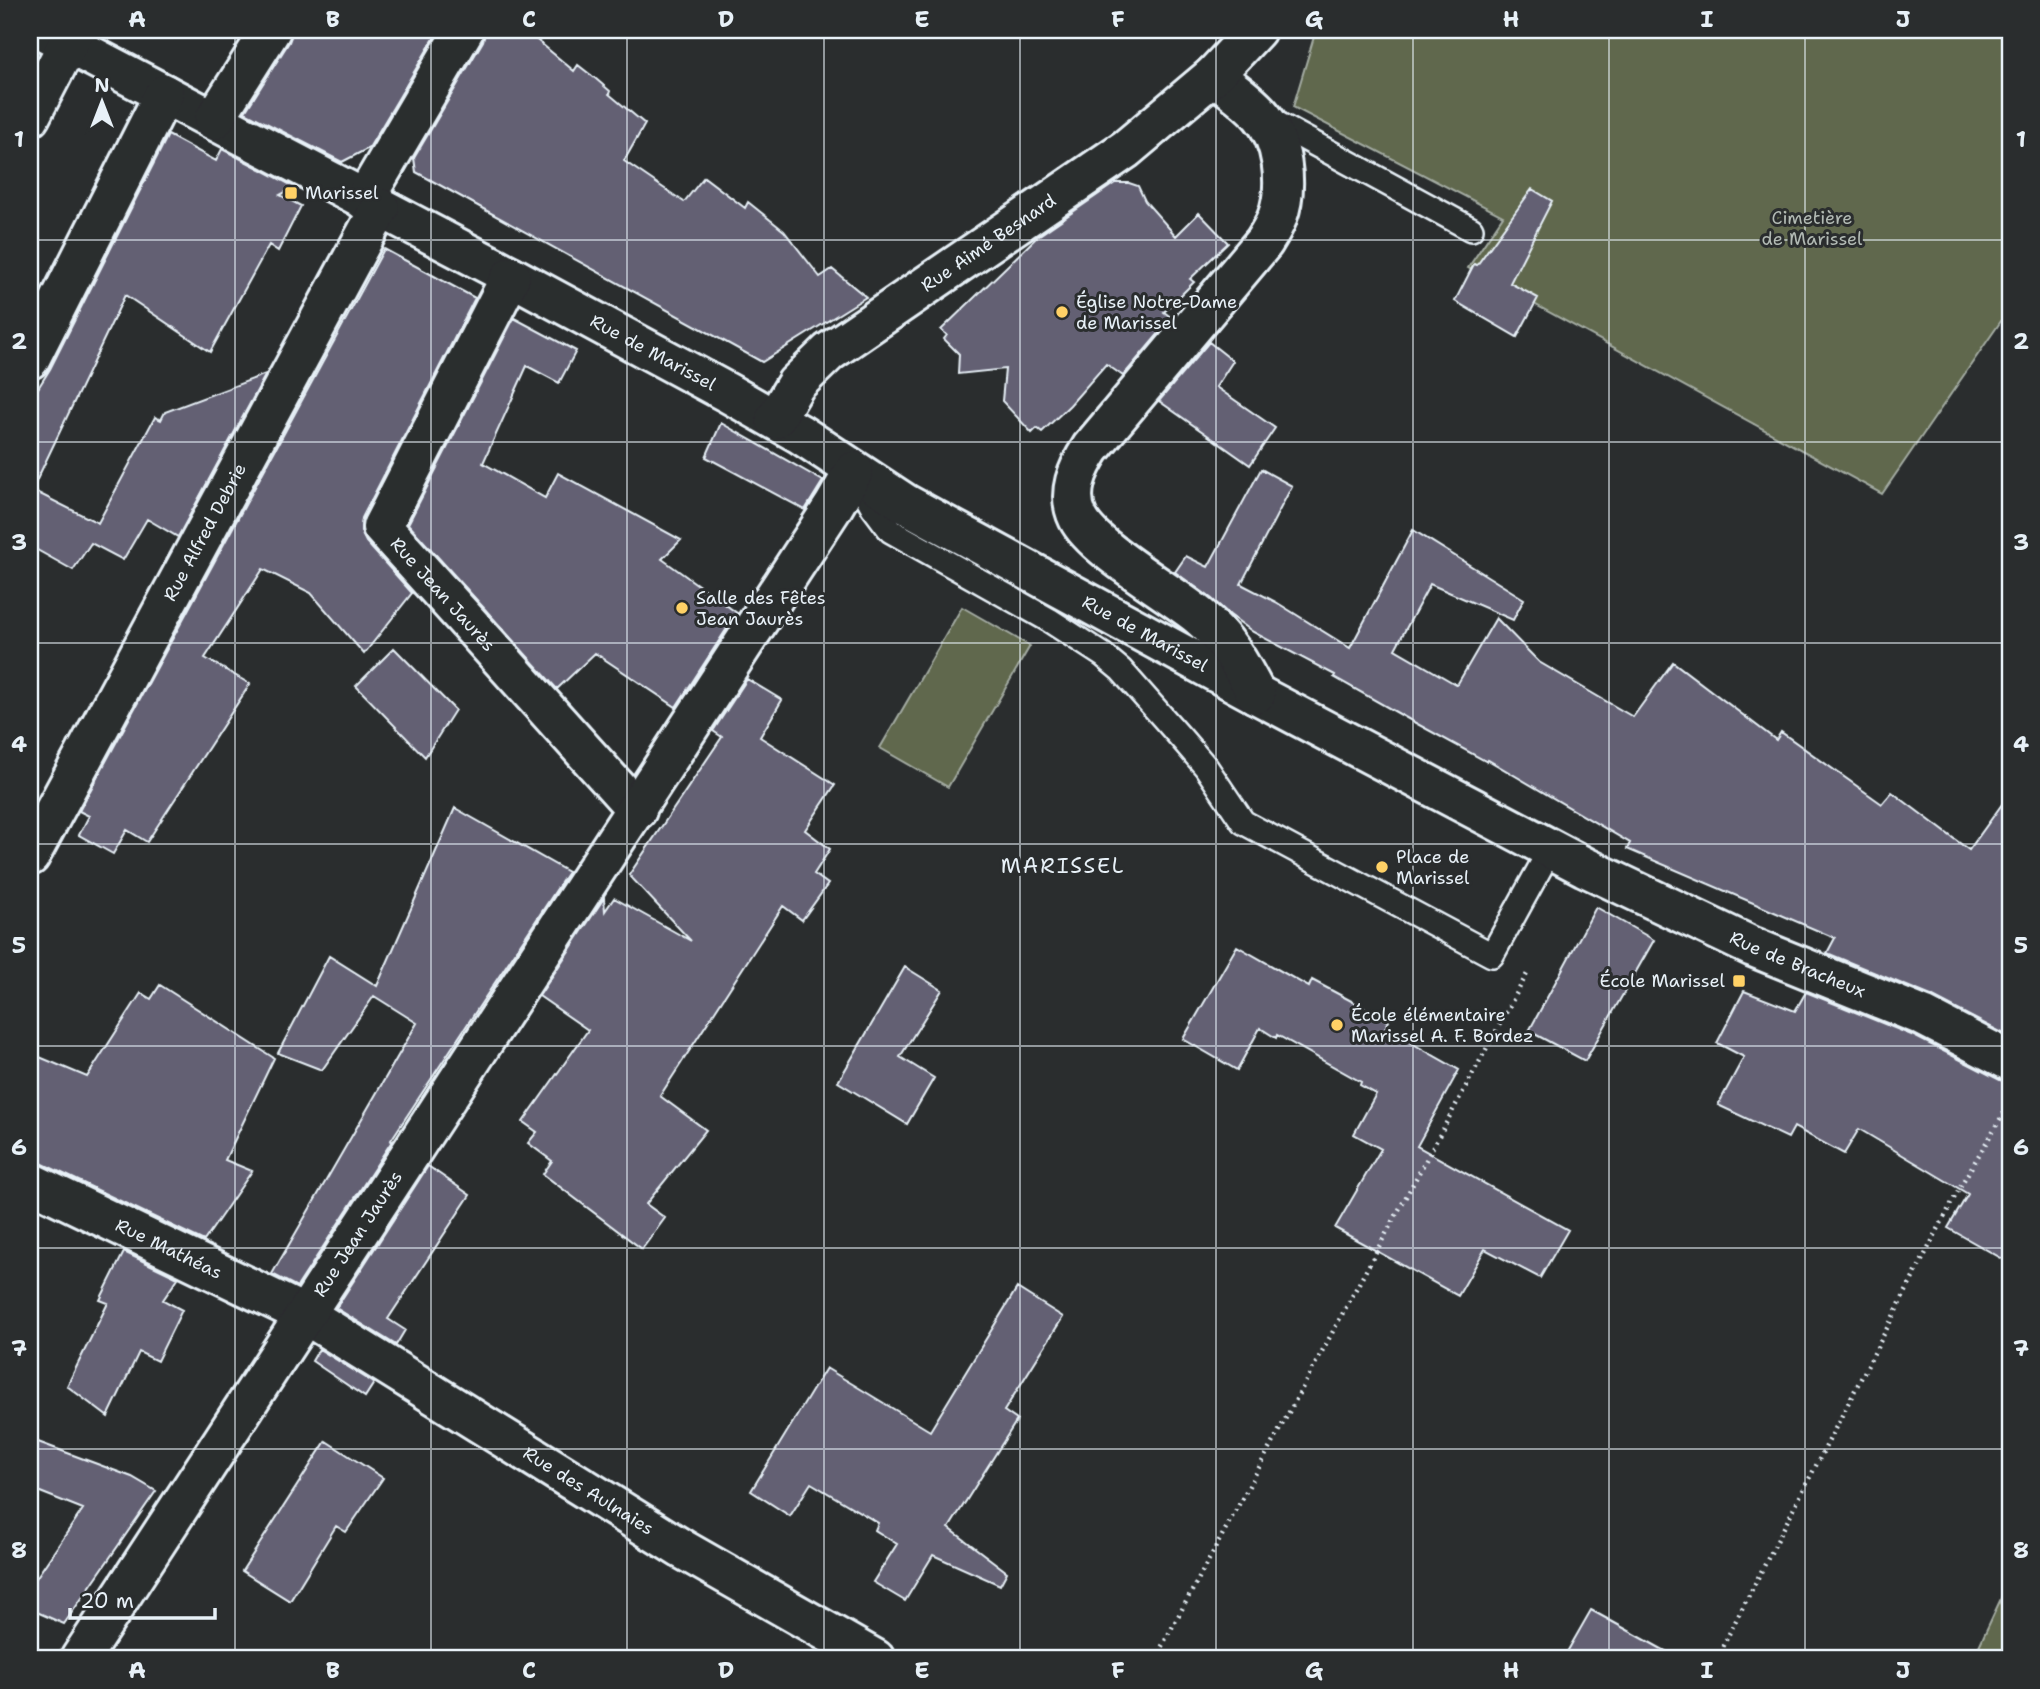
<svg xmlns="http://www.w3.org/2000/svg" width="2040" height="1689" font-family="'Shantell Sans',sans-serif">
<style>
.green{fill:#61684e;stroke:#a4aca3;stroke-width:2}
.building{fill:#646173;stroke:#e8f1f8;stroke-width:2}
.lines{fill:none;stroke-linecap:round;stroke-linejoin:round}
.service-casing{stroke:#e8f1f8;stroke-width:28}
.minor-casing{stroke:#e8f1f8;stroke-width:44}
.tertiary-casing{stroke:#e8f1f8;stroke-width:44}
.path{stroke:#e8f1f8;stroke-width:4.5;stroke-dasharray:2 5;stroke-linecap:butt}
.service{stroke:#2a2d2e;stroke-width:23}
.minor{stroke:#2a2d2e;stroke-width:38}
.tertiary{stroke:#2a2d2e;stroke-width:38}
.grid{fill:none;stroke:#e8f1f8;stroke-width:2;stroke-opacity:0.55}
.poi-dot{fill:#ffd166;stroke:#2a2d2e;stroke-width:2.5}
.labels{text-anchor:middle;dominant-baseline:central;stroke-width:6;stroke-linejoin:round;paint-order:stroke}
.poi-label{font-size:18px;fill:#e8f1f8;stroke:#2a2d2e;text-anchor:start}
.park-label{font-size:18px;fill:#b2bab4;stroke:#2a2d2e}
.street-label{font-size:18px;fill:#e8f1f8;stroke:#2a2d2e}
.quarter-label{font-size:21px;letter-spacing:2px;fill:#e8f1f8;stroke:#2a2d2e}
.neatline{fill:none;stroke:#e8f1f8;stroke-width:2.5}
.grid-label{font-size:23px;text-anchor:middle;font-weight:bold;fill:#e8f1f8}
</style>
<rect width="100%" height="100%" fill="#2a2d2e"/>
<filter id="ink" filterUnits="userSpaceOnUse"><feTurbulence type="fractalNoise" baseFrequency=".0143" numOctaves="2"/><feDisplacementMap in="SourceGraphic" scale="14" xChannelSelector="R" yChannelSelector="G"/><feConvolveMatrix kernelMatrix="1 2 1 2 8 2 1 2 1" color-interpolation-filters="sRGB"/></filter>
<g filter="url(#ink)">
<path class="green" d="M1316,30H2010V308L1882,494L1468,268L1503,216L1293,107Z
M962,607L1030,646L948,787L880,748Z
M2004,1592L2010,1594V1659H1973Z"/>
<path class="building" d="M293,30H439L369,148L342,162L245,112L289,42Z
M486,30H525L574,71L578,65L596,79L610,91L609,94L645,124L624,161L684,202L704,177L745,208L748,202L784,231L820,277L832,269L866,297L762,362L416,172L414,158L483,41Z
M168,135L216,161L222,149L295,187L280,195L301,206L278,251L269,245L210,352L125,295L32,490L98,523L155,417L161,420L165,412L266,374L178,537L147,519L123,560L91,543L73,570L30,546V401L50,369Z
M1115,183H1129L1138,186L1145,201L1176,236L1199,213L1228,243L1190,279L1194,282L1164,312L1172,318L1123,376L1106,364L1070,405L1042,432L1037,428L1032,433L1002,401L1005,369L958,374L959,354L944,339L947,335L941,330L1038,236Z
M1532,189L1552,201L1510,283L1538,298L1517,337L1455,301L1474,264L1477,265Z
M384,249L475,298L362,518L361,531L366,542L412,593L364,654L311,593L263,569L205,658L250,684L147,842L127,830L113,854L79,835L89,816L79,811Z
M514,318L576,351L559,383L527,366L483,463L545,498L558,473L681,540L662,559L737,613L676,707L595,653L557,689L408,524Z
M1209,342L1233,361L1216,387L1275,428L1250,465L1159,401Z
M721,423L823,481L805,510L706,457Z
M1261,469L1292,486L1241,584L1276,602L1350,648L1413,530L1524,599L1513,620L1430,584L1395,649L1457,685L1496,618L1539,662L1633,717L1673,662L1776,740L1781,732L1882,804L1892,792L1969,850L2010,793V1037L1931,996L1827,953L1835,938L1627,849L1630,843L1488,760L1487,762L1410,720L1334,677L1335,675L1253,632L1230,615L1212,599L1175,572L1186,556L1208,567Z
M394,648L455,710L425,757L356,686Z
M747,679L782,700L760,737L835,785L805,830L830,849L814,874L828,884L802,920L783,906L660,1096L706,1130L646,1204L665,1218L642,1249L543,1174L552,1161L528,1143L537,1132L523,1122L588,1030L539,996L604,898L605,911L614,898L691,941L629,875L722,737L713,731Z
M455,808L568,872L391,1140L392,1141L297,1287L272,1274L417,1023L374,996L322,1070L278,1053L329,956L377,986Z
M1596,907L1654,940L1585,1061L1529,1031Z
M1237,946L1309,987L1312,980L1389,1021L1385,1028L1459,1070L1417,1146L1568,1230L1540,1278L1485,1249L1458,1296L1335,1228L1381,1149L1354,1134L1376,1094L1360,1085L1361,1082L1277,1035L1276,1038L1260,1028L1237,1070L1183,1039Z
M905,967L942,990L900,1057L934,1078L907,1124L838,1082Z
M160,985L274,1058L225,1160L252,1171L204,1241L39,1162L30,1160V1053L87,1077L141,993L151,999Z
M1744,991L1795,1011L1806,992L1914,1036L2000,1080L2010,1083V1263L1948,1228L1968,1194L1859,1129L1844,1154L1794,1127L1788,1138L1718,1105L1744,1057L1717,1043Z
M428,1166L470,1195L388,1319L405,1330L396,1345L336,1308Z
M124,1252L178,1278L163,1300L182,1310L157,1361L139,1352L108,1417L67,1386L108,1303L100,1300Z
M1017,1288L1063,1317L1004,1411L1017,1420L949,1528L1007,1572L1000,1585L933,1555L905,1601L873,1582L897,1544L875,1530L878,1523L811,1483L790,1516L751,1491L826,1368L930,1431Z
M319,1349L374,1383L365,1397L312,1361Z
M30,1439L132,1477L156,1491L64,1624L30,1609V1587L83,1509L30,1488Z
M326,1441L383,1478L346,1532L336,1526L290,1601L242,1571Z
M1591,1610L1680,1659H1563Z"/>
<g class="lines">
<g class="service-casing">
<path id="service" d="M1267,118L1471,229
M857,478L873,507L891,531L1049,620L1103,655L1121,670L1182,739L1206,767L1243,822L1492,955L1551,848"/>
</g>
<g class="minor-casing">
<g id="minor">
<path id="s1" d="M42,30L511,276L728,393L800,434L906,504L1256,694L1585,867L1753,947L1923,1016L2010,1061"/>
<path d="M1214,75C1229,88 1247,99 1260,114C1283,139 1289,186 1277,218C1274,226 1269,234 1264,242L1091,448C1078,468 1066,493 1078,518C1092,548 1170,592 1199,616C1227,639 1239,662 1256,694"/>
<path d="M214,120L271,30"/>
<path d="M364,200L464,30"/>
<path id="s2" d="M511,276L382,527L637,810"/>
<path d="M30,359L164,94"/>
<path id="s3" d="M775,419L796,384L829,352L1126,149L1214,75L1256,30"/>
<path id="s4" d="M30,856L380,208"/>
<path id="s5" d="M30,1182L306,1315L682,1549L875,1659"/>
<path id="s6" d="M80,1659L833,507L854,471"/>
</g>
</g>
<g class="tertiary-casing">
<path id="tertiary" d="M30,117L75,30"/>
</g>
<path class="path" d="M1155,1659L1527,974
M1716,1659L1961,1185L2008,1106"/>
<use href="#service" class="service"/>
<use href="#minor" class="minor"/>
<use href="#tertiary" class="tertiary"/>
</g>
</g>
<path class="grid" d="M235,30V1659M431,30V1659M627,30V1659M824,30V1659M1020,30V1659M1216,30V1659M1413,30V1659M1609,30V1659M1805,30V1659M30,240H2010M30,442H2010M30,643H2010M30,844H2010M30,1046H2010M30,1248H2010M30,1449H2010"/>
<g class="poi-dot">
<rect x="284" y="186" width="14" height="14" rx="3.5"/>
<circle cx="1062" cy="312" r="7"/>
<circle cx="682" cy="608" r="7"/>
<circle cx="1382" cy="867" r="7"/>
<rect x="1732" y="974" width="14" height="14" rx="3.5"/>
<circle cx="1337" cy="1025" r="7"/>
</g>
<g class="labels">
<g class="poi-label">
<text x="305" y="193">Marissel</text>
<text x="1076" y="302">Église Notre-Dame<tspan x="1076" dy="21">de Marissel</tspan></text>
<text x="696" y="598">Salle des Fêtes<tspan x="696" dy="21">Jean Jaurès</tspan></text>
<text x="1396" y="857">Place de<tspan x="1396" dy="21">Marissel</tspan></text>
<text x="1725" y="981" text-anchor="end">École Marissel</text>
<text x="1351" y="1015">École élémentaire<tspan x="1351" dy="21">Marissel A. F. Bordez</tspan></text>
</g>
<g class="park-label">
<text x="1812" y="218">Cimetière<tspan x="1812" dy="21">de Marissel</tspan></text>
</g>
<g class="street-label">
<text stroke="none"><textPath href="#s3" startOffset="280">Rue Aimé Besnard</textPath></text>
<text stroke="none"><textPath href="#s1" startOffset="691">Rue de Marissel</textPath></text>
<text stroke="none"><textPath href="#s4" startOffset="368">Rue Alfred Debrie</textPath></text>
<text stroke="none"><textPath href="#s2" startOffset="373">Rue Jean Jaurès</textPath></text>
<text stroke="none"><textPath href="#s1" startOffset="1258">Rue de Marissel</textPath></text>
<text stroke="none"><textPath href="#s1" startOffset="1990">Rue de Bracheux</textPath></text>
<text stroke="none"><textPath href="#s6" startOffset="508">Rue Jean Jaurès</textPath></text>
<text stroke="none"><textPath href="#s5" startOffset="154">Rue Mathéas</textPath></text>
<text stroke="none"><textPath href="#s5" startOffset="639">Rue des Aulnaies</textPath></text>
</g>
<g class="quarter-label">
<text x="1063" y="866">MARISSEL</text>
</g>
</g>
<rect width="2040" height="1689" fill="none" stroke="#2a2d2e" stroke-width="77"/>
<g transform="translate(102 102)" stroke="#2a2d2e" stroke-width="5" paint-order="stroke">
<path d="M0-5L12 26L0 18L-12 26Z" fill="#e8f1f8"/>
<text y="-10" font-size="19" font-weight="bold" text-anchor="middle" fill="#e8f1f8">N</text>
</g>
<path d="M70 1608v10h145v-10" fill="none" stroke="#e8f1f8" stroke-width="3.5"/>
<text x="80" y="1608" font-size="21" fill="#e8f1f8" stroke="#2a2d2e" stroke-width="5" paint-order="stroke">20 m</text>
<rect x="38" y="38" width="1964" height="1612" class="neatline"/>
<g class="grid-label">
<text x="137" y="27">A</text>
<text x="333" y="27">B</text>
<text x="529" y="27">C</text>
<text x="726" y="27">D</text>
<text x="922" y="27">E</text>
<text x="1118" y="27">F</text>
<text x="1314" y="27">G</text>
<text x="1511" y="27">H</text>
<text x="1707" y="27">I</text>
<text x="1903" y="27">J</text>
<text x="19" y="147">1</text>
<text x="2021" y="147">1</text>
<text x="19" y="349">2</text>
<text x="2021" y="349">2</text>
<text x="19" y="550">3</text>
<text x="2021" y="550">3</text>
<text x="19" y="752">4</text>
<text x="2021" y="752">4</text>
<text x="19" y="953">5</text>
<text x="2021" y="953">5</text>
<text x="19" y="1155">6</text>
<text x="2021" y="1155">6</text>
<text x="19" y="1356">7</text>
<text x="2021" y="1356">7</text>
<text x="19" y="1558">8</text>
<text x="2021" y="1558">8</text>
<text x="137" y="1678">A</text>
<text x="333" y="1678">B</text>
<text x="529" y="1678">C</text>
<text x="726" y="1678">D</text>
<text x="922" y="1678">E</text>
<text x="1118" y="1678">F</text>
<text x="1314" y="1678">G</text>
<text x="1511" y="1678">H</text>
<text x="1707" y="1678">I</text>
<text x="1903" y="1678">J</text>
</g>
</svg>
